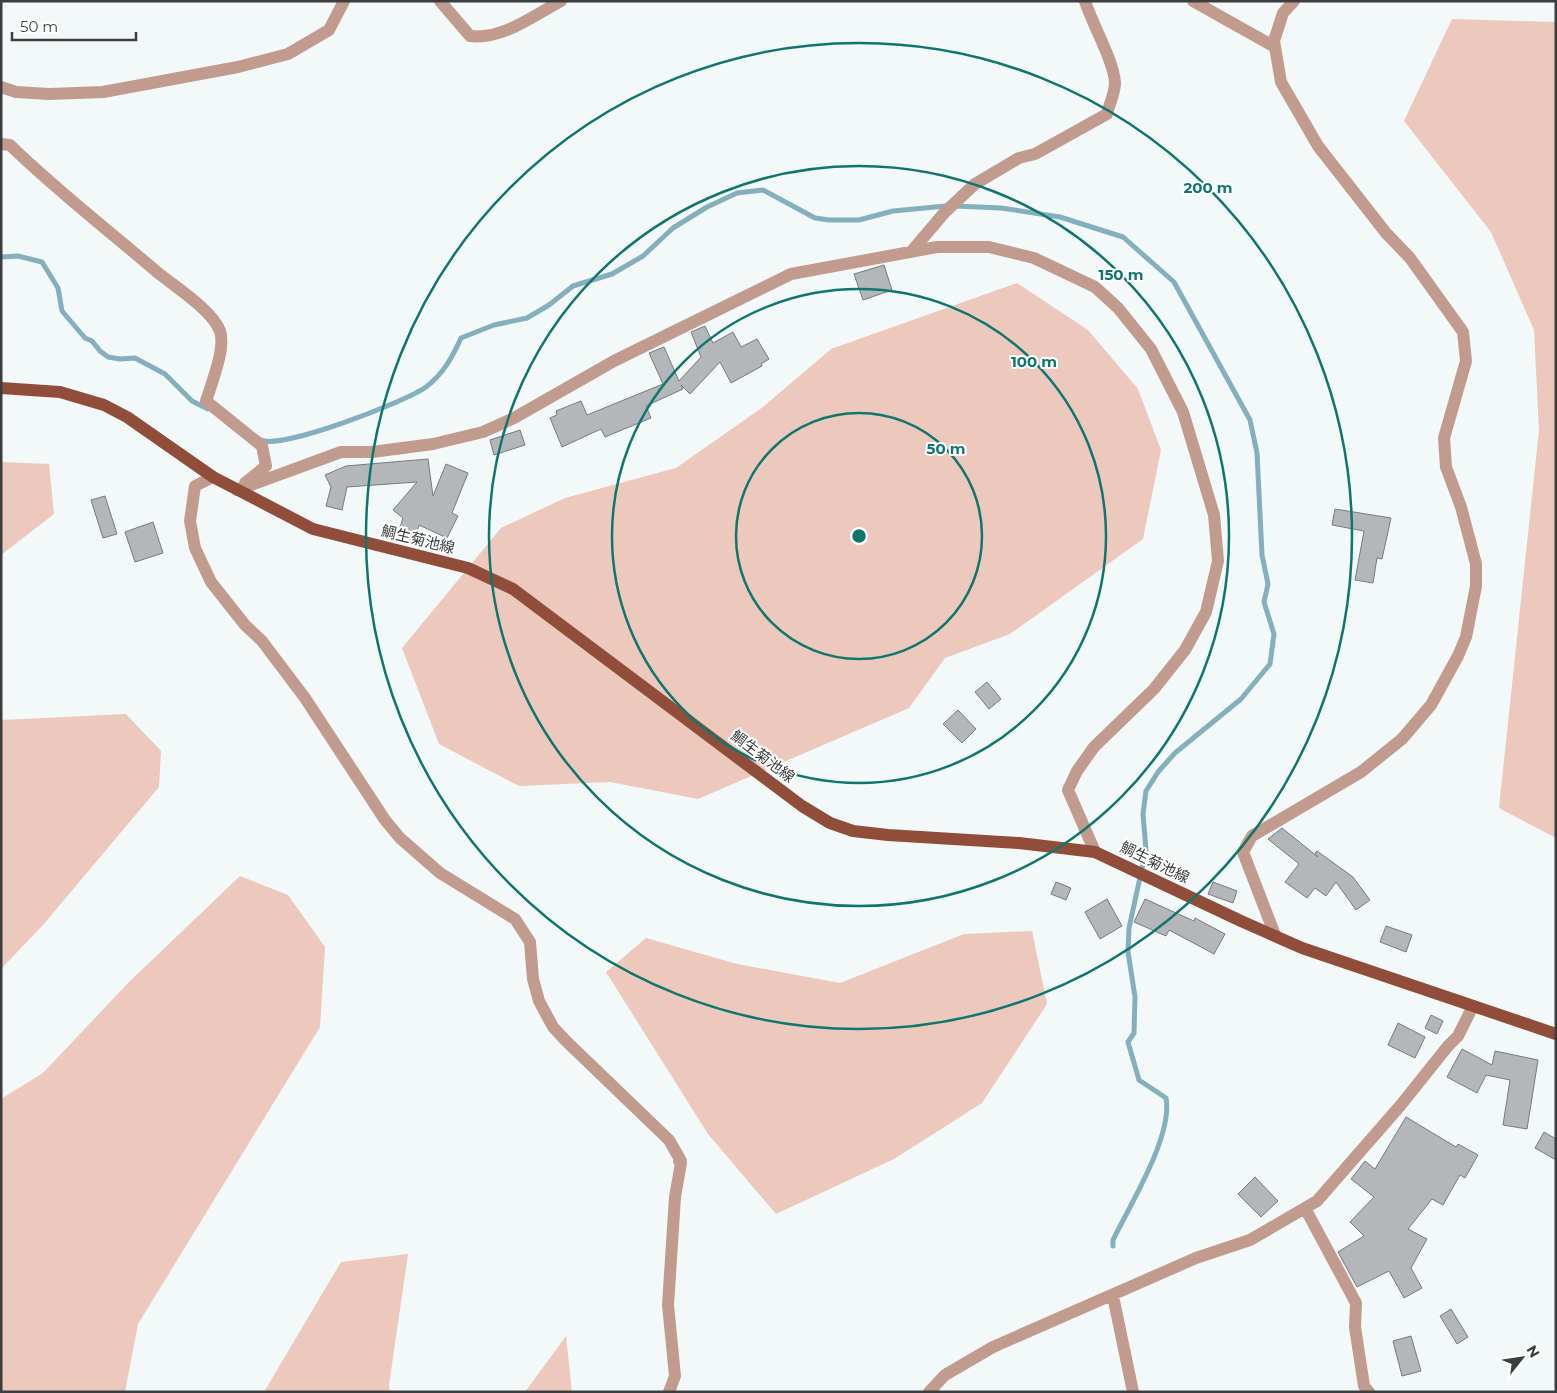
<svg xmlns="http://www.w3.org/2000/svg" width="1557" height="1393" font-family="Montserrat,'Noto Sans JP',sans-serif">
<style>
.green{fill:#ecc8bd}
.lines{fill:none;stroke-linecap:round;stroke-linejoin:round}
.stream{stroke:#84afbd;stroke-width:5}
.building{fill:#b3b7b9;stroke:#777b7d}
.minor{stroke:#c29b8f;stroke-width:12}
.major{stroke:#904e3a;stroke-width:12}
.ring{fill:none;stroke:#0f766e;stroke-width:2.5}
.labels{text-anchor:middle;dominant-baseline:central;stroke-width:4;stroke-linejoin:round;paint-order:stroke}
.street-label{font-size:15px;fill:#3b3d3e;stroke:#fff}
.centre{fill:#0f766e;stroke:#fff;stroke-width:2.5}
.ring-label{font-size:15px;text-anchor:middle;font-weight:bold;fill:#0f766e;stroke:#fff;stroke-width:4;stroke-linejoin:round;paint-order:stroke}
</style>
<rect width="100%" height="100%" fill="#f3f8f9"/>
<path class="green" d="M1452,19L1556,22V838L1499,808L1539,430L1534,330L1491,232L1404,121Z
M1017,283L1088,330L1138,389L1161,450L1143,539L1010,634L945,658L909,708L698,799L610,782L519,786L439,744L402,648L501,528L565,498L676,468L763,407L831,349Z
M1,462L49,464L54,514L1,555Z
M126,714L161,751L159,787L43,925L1,969V720Z
M240,876L288,895L325,947L320,1027L138,1324L125,1392H1V1099L43,1073L129,982Z
M1032,931L1047,1004L982,1103L894,1159L776,1214L708,1134L606,972L646,938L737,964L840,983L964,934Z
M408,1254L389,1385L390,1392H264L341,1262Z
M566,1336L572,1392H525Z"/>
<g class="lines">
<path class="stream" d="M955,206L1001,208L1060,217L1123,237L1174,282L1250,420L1257,453L1262,555L1268,584L1264,602L1274,634L1270,664L1241,699L1175,753L1158,772L1146,791L1143,814L1146,850L1129,928L1128,952L1135,997L1134,1033L1128,1042L1139,1080L1166,1098C1173,1136 1130,1205 1113,1240V1246
M1,257L18,256L42,262L58,288L62,311L85,338L92,341L100,351L108,357L120,359L135,358L165,374L192,401L208,409
M261,440C281,450 405,402 426,387C443,374 452,358 461,338L494,325L527,318L549,305L573,286L612,274L643,256L673,228L707,207L737,193L763,190L815,218L829,220H859L893,211L946,206"/>
</g>
<path class="building" d="M884,265L892,290L863,300L854,274Z
M705,326L713,343L733,332L741,347L757,339L769,359L761,364L762,366L731,383L720,362L690,394L681,385L683,389L646,406L651,418L605,437L601,429L562,447L550,418L557,415L556,411L581,401L587,415L663,384L649,353L664,347L679,381L701,357L691,332Z
M520,430L525,445L494,455L490,440Z
M428,459L433,496L446,464L468,473L452,513L458,516L447,538L419,525L414,541L397,537L403,518L393,510L417,482L347,487L342,510L326,506L331,487L325,475L346,466Z
M105,496L117,534L103,538L91,500Z
M1335,509L1391,518L1382,559L1377,558L1373,583L1355,580L1364,531L1332,525Z
M153,522L163,553L135,562L125,532Z
M987,682L1001,699L989,709L975,692Z
M958,710L976,729L962,743L943,724Z
M1282,828L1318,857L1315,853L1317,851L1353,877L1370,900L1356,910L1336,882L1326,896L1315,888L1307,898L1285,882L1299,864L1268,839Z
M1056,882L1071,888L1066,900L1051,894Z
M1213,882L1237,891L1233,903L1208,894Z
M1107,899L1122,926L1100,939L1085,912Z
M1145,899L1194,921L1195,918L1225,934L1214,954L1169,930L1166,936L1134,922Z
M1386,926L1412,935L1406,952L1380,942Z
M1431,1015L1443,1021L1437,1034L1425,1028Z
M1398,1023L1425,1037L1415,1058L1388,1045Z
M1462,1049L1492,1065L1495,1051L1538,1060L1527,1129L1503,1125L1510,1080L1486,1075L1477,1093L1447,1077Z
M1406,1117L1456,1147L1458,1144L1478,1155L1465,1178L1460,1175L1443,1205L1432,1199L1408,1229L1427,1239L1411,1268L1422,1288L1404,1298L1389,1271L1357,1287L1338,1252L1364,1236L1350,1222L1374,1197L1351,1179L1365,1161L1375,1169Z
M1544,1132L1556,1139V1160L1535,1148Z
M1255,1177L1278,1201L1261,1217L1238,1194Z
M1451,1309L1468,1337L1457,1344L1440,1316Z
M1411,1336L1421,1371L1402,1376L1393,1341Z"/>
<g class="lines">
<path class="minor" d="M440,1L470,36C502,40 533,16 561,1
M1193,1L1275,47
M1,87L16,92L49,94L103,92L238,67L288,54L329,30L344,1
M1,144L10,145C56,190 107,229 157,272C174,286 212,310 220,331C226,348 211,385 206,401L262,446L266,466L245,483
M911,252L945,212L975,184L1019,158L1035,154L1107,114C1109,105 1115,93 1115,83C1114,61 1092,24 1085,1
M213,477L195,486L190,521L195,548L211,582L245,625L262,641L305,698L385,820L400,838L440,873L515,919L530,942L533,979L539,1001L553,1027L566,1041L669,1140L681,1161H679L681,1163L675,1197L668,1305L675,1376L669,1392
M237,490L341,452H372L433,444L483,432L514,418L614,361L791,274L937,247H989L1034,258L1095,287L1118,308L1151,349L1183,412L1214,515L1218,561L1206,612L1185,650L1154,689L1094,747L1077,771L1068,790L1095,852
M1275,935L1243,852L1252,836L1361,772L1402,739L1431,705L1458,656L1466,637L1476,586V564L1461,507L1446,467L1444,438L1466,361L1463,332L1410,258L1386,233L1318,146L1281,82L1274,41L1283,13L1294,1
M1305,1208L1356,1303L1355,1327L1364,1386L1369,1392
M1113,1296L1133,1392
M929,1392L945,1375L993,1347L1196,1258L1250,1240L1317,1201L1400,1106L1448,1046L1458,1036L1473,1006"/>
<path class="major" d="M1,388L60,392L104,405L127,417L213,477L313,529L468,568L513,589L802,806L830,823L853,831L888,835L1019,843L1095,852L1241,921L1302,948L1556,1034"/>
</g>
<g class="ring">
<circle cx="859" cy="536" r="123"/>
<circle cx="859" cy="536" r="247"/>
<circle cx="859" cy="536" r="370"/>
<circle cx="859" cy="536" r="493"/>
</g>
<g class="labels">
<g class="street-label">
<text transform="translate(418 539) rotate(14)">鯛生菊池線</text>
<text transform="translate(763 756) rotate(37)">鯛生菊池線</text>
<text transform="translate(1155 862) rotate(26)">鯛生菊池線</text>
</g>
</g>
<circle cx="859" cy="536" r="8" class="centre"/>
<g class="ring-label">
<text x="1208" y="193">200 m</text>
<text x="1121" y="280">150 m</text>
<text x="1034" y="367">100 m</text>
<text x="946" y="454">50 m</text>
</g>
<rect width="1557" height="1393" fill="none" stroke="#3b3d3e" stroke-width="5"/>
<g transform="translate(1522 1358) rotate(60)" stroke="#ffffff" stroke-width="4" paint-order="stroke">
<path d="M0-4L9 19L0 12L-9 19Z" fill="#3b3d3e"/>
<text y="-8" font-size="14" font-weight="bold" text-anchor="middle" fill="#3b3d3e">N</text>
</g>
<path d="M12 32v8h124v-8" fill="none" stroke="#3b3d3e" stroke-width="2.5"/>
<text x="20" y="32" font-size="15" fill="#3b3d3e" stroke="#ffffff" stroke-width="4" paint-order="stroke">50 m</text>
</svg>
